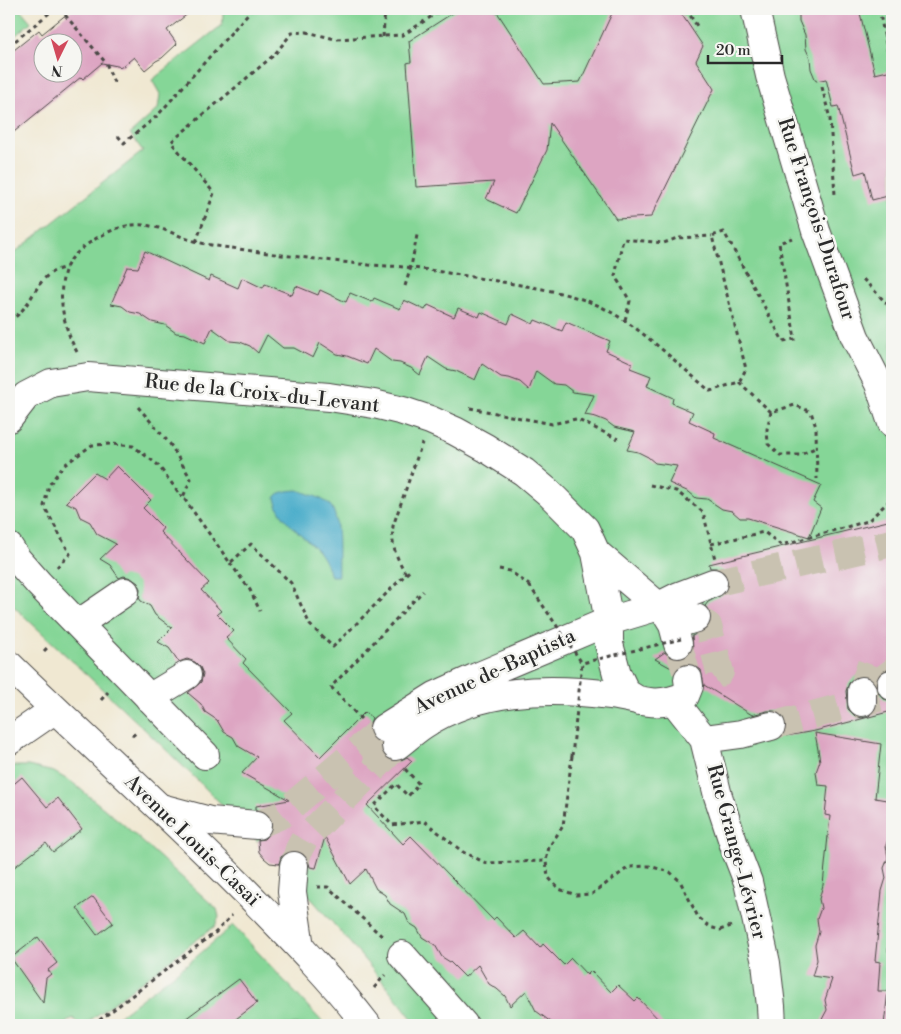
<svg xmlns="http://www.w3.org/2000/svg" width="901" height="1034" font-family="'Libre Bodoni',serif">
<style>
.green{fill:#85d697;stroke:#588061}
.water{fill:#4badca;stroke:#3b6c7a}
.building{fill:#dda5c2;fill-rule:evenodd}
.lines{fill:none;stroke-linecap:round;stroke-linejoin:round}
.minor-tunnel{stroke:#c9c2b1;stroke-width:28;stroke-dasharray:28 14;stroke-linecap:butt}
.minor-casing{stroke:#494744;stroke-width:30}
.major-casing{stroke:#494744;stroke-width:30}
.path{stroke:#494744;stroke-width:3;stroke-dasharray:4 4;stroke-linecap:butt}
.minor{stroke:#fff;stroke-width:28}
.major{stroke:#fff;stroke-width:28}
.path-bridge{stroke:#494744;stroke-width:3;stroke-dasharray:4 4;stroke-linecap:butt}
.labels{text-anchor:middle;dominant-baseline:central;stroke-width:5;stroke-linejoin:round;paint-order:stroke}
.street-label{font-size:20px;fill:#2b2b2b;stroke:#f6f6f2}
</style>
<rect width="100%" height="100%" fill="#f6f6f2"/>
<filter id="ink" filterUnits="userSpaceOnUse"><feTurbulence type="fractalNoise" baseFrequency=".02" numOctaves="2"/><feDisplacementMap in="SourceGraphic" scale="10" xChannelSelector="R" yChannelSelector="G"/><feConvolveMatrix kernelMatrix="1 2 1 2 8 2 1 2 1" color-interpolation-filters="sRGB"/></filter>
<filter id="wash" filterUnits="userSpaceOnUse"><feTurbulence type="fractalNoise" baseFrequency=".0096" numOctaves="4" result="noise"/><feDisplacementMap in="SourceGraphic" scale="20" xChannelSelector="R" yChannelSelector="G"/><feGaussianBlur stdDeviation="1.12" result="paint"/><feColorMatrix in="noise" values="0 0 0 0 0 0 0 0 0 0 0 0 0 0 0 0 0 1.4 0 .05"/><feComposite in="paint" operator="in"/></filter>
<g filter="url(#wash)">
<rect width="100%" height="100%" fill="#f0e8d2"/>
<path class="green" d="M9,9H20L31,22L9,41Z
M219,9H892V1025H417C396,997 373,970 350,943C246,820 126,712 9,602V257L143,151L130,134L158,109L160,94L152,80L222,25L223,14Z
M14,766H28L54,772L73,783L124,825L217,909L219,917L215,926L84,1025H79L73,1018L63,1025H9V768Z
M233,925L325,1025H107L195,958Z"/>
<path class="water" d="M298,490C308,494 321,497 330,505C341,517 337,560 338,576H331C327,567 323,556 316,549C301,532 280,522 275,498C280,490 288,491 298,490Z"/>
<g id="blocks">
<path class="building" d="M73,9H194L167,30L177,44L162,58L156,61L145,70L134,57L122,67L102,63L83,79L81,77L9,136V54L39,30L42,34ZM42,42H72V72H42Z
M459,9H495L544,84L580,82L614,9H678L703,46L696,61L714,89L651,217L616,219L550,123L547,150L516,213L486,199L494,182L416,187L407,63L411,62L409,41Z
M799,9H859L875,74L892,70V195L872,200L865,171L855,174L838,106L833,107L826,79L816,81L811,69L810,58L806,49L805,35L799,21Z
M145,251L209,281L211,276L238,288L242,278L263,288L265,284L292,295L296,286L318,295L320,290L346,302L350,293L372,302L374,298L400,309L404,300L425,310L428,305L454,317L458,308L479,317L481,312L508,324L512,314L533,324L535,320L562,331L566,322L610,341L606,351L632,363L630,368L651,376L647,386L673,398L672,403L693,412L689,421L715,433L714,438L821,485L813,502L821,508L809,537L748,518H740L732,511L722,509L707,499L696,498L689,492L669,483L677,466L655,463L648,457L638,452L627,450L635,432L614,427L606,421L596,417L585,415L594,395L573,392L564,385L554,384L536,371L529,390L520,382L509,378L501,377L482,364L475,380L456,371L446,369L428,357L420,375L411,368L400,363L392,362L374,349L367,364L347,356L337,354L320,343L313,358L294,348H283L267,335L258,353L250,346L240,342L230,341L212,328L205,343L185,334L176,333L165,325L152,322L140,314L130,312L122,306L111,304L127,267L138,268Z
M117,466L151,500L143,508L163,528L160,532L209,583L201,590L221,611L217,614L234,631L226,638L246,659L243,663L292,713L284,720L320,757L365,712L372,718L368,728L371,736L376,742L381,743V749L384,756L391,761H399L407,757L412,761L367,805L403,844L411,836L493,920L496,917L516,938L524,931L540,948L543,944L564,965L571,958L587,975L591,971L611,992L618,985L635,1001L638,998L664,1025H555L536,1011L526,991L510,1006L505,996L497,989L489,984L478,965L465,977L450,962L442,957L435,945L422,937L417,928L409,923L405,914L390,904L385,895L376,889L366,869L350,884L325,837L316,868L310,867L308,859L302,853L296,851L287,852L281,857L279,864L270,863L264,858L259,852L258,840L264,839L269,834L273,826L271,818L266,813L256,809V806L289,800L242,773L257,757L238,746L233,737L224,732L217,720L205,712L201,704L188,693L201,682L203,674L200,667L195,662L187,659L179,662L169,648L158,642L172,628L155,615L150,606L141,601L139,598L140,590L138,583L131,578L124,576L119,578L110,565L100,559L116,544L97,534L90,522L80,517L76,507L66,502L95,473L105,479Z
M892,520V668L884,670L878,676L875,683L869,677L862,675L855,677L849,683L846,691L848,709L855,716L862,718L869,716L875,710L878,702V692L884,699L892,701V711L815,731L786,736L784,734L786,730V722L782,715L776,711H767L752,715L704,685L701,670L694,665L685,664L679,666L675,670L655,659L665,652L667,655L674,659H681L689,655L693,648L692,636L708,628L711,622V614L705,606L708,602L725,593L728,585V578L723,571L716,568H710L709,564Z
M815,733L881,744L875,798L892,801L889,822L891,831L886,845L888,858L884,868L886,878L882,891L875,961L880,962L878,991H888L884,1025H819L827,1010L825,1000L832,979L812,976L817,960L815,945L819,932L817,919L821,908L819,899L823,885L830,816L825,815L828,786L818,785L816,772L820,761Z
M22,777L47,807L58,798L82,829L53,852L46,843L9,871V788Z
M93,897L113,923L97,935L77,908Z
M38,937L57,963L48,970L51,974L46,978L43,1003L11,958Z
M239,979L257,1003L228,1025H177Z"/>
</g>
</g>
<g filter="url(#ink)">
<use href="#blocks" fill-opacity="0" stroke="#494744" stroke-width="1"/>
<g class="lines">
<path class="minor-tunnel" d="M713,583L892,543
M696,618L708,626L720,672L703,684
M678,644L688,679
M862,691L873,659L891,684
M771,726L862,702L892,695
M257,825L281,815L384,728
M294,866L299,849L304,840L396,746"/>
<g class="minor-casing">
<path id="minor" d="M755,9L770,76L816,231L855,337L879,384L892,423
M9,418L26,396L51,383L88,377L329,397L374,404L403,411L430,420L455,431L486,448L524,472L549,493L585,529L596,553L609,621V644L617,674L626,693L639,701
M9,547L16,558L39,584L205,755
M596,553L665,612L673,625L678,644
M78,624L125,592
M673,625L696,618
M891,684L892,686
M149,698L187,675
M674,701L704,739L718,796L736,851L748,882L766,963L771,1006L772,1025
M862,702V691
M384,728L435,696L477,677L609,621L659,606L679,596L713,583
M704,739L741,734L771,726
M9,741L54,710
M396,746C405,739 414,731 423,725C479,688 547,687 611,695C642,699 653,709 685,696L689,686L688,679
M161,808L210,821L257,825
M294,866L292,892L300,947
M402,955L464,1025"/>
</g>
<g class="major-casing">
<path id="major" d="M9,665C88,742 170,815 247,893C289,936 331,978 367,1025"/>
</g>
<path class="path" d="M60,9L106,63L115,85
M686,9L697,26
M879,9L889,59L892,62
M383,37L385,9
M9,46L54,9
M822,87L830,119L835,195
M118,136L124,143L157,116L252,9
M196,242L214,193L171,142L274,55L292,33L307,32L335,39L403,35L443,9
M863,279L892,309
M405,286L411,267L417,235
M625,320L630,301L615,276L623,239L664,243L677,238L712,236
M9,321C30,310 34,284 51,273C55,270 61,269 66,267
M77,352C64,329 56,294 66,268C74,248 112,226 133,225C158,223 175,236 197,242C209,245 221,247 232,248C278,255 324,260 369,265C384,266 398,266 413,268C439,271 465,276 491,280C524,286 558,290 590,302C632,318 675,362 710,391L739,382L746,369L712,236L724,232L783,341L795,339L779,243L792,238
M739,382L771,412L795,405L811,412L816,427L817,479
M138,407L170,444L191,479L183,497L230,563L251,544L291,583L310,625L333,647L406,574C396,556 391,547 393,526L422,443
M470,408L552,424L576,419L618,439
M771,412L767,429L768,444L780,455H800L817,447
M650,485L676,491L703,512L715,559
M711,544L764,532L781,545L868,521L889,501L892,500
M230,563L250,590L260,611
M57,567L70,554L44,506L49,485L63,466L92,445L112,444L133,446L158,465L182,497
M499,569L510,571L529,585
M406,574L412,569
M44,651L47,648
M101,700L108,692
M361,719L331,687L423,591
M132,736L136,733
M572,756L563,826L549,847L546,861L548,877L559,889L576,895L592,894L629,867L649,866L670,872L680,881L698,917L710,927L720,930L731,926
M405,769L419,784L408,796L396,784L374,806L392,825L424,821L463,852L486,863L546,861
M317,887H328L384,938
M892,908L889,951H892
M374,988L385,975
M93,1025L216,932L232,915"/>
<use href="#minor" class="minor"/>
<use href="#major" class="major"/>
<path class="path-bridge" d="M529,585L582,663
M572,756L582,663L681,639"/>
</g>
</g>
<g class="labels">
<g class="street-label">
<text transform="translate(816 219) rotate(72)">Rue François-Durafour</text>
<text transform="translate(262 394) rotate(6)">Rue de la Croix-du-Levant</text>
<text transform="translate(495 672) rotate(-25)">Avenue de-Baptista</text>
<text transform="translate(192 841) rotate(44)">Avenue Louis-Casaï</text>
<text transform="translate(736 852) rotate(75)">Rue Grange-Lévrier</text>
</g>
</g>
<rect width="901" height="1034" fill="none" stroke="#f6f6f2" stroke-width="30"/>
<g transform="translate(58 58) rotate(185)"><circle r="24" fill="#f6f6f2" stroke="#a5a5a2"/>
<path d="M0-4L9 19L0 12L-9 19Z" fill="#d1495b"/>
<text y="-8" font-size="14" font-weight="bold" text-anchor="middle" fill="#2b2b2b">N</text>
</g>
<path d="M708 55v8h74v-8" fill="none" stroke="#2b2b2b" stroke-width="2.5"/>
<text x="716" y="55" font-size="15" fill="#2b2b2b" stroke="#f6f6f2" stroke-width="4" paint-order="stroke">20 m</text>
</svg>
